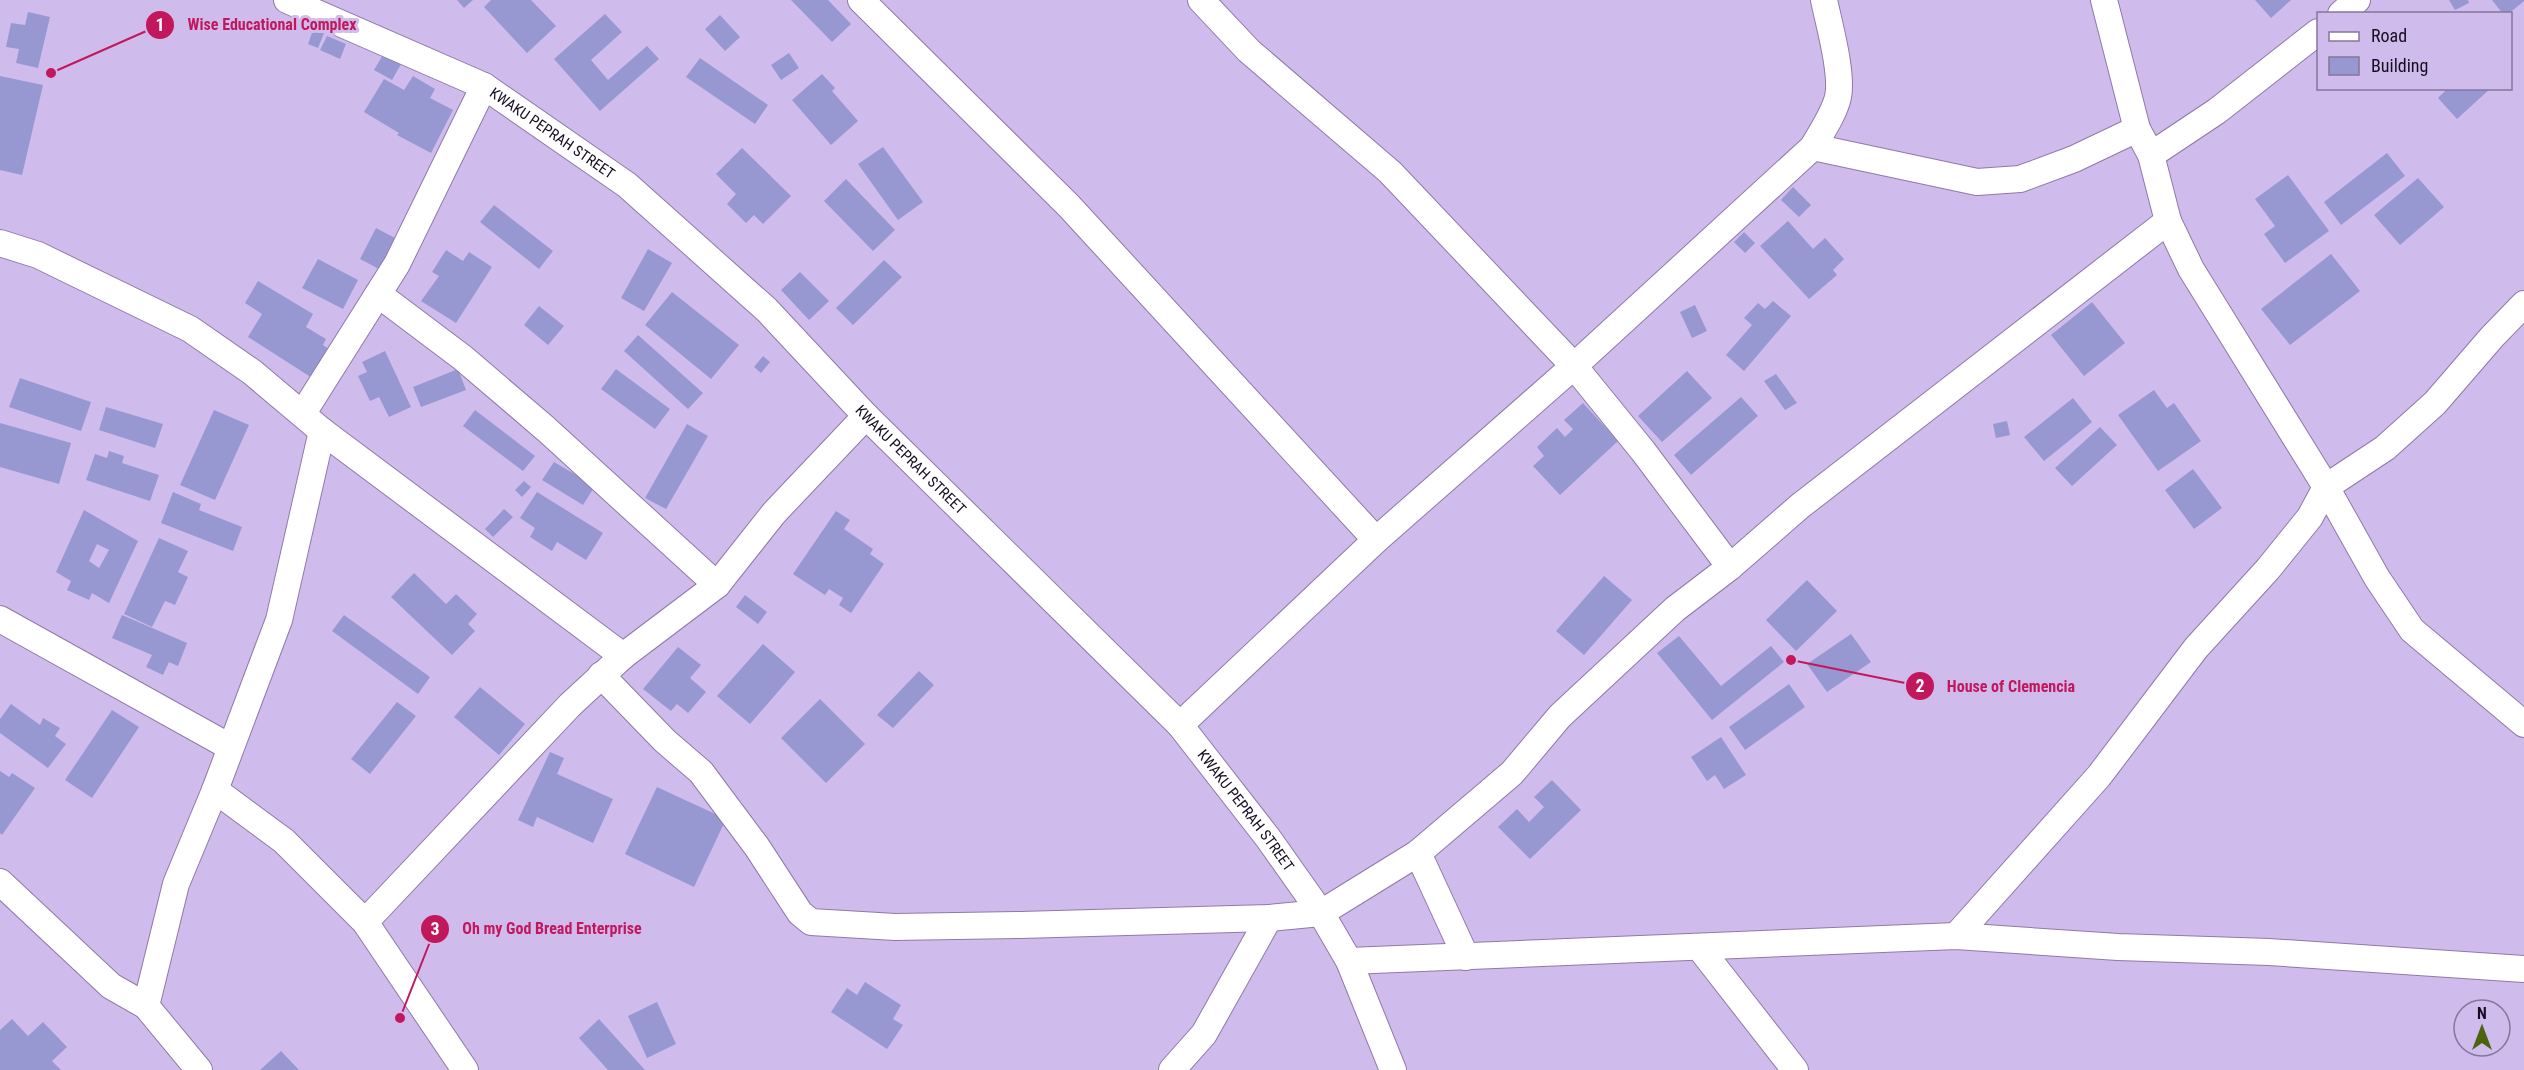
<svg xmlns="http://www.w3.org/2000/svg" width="2524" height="1070" font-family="'Roboto Condensed',sans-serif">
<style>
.building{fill:#9798d2;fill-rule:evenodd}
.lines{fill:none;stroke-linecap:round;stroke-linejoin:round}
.minor-casing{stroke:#8e7aa8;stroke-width:28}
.minor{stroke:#fff;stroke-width:26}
.labels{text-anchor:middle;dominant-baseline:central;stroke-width:6;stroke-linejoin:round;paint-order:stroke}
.street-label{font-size:15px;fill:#160e20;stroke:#d0bbed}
.leader{fill:none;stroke:#c2185b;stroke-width:2}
.callout-dot{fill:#c2185b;stroke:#d0bbed;stroke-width:2}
.mark-label{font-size:18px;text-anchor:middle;font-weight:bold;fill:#fff}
.callout-label{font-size:16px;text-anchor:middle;font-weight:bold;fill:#c2185b;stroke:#d0bbed;stroke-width:6;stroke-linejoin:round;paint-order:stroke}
</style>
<rect width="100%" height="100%" fill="#d0bbed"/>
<path class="building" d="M457,0H473L464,8Z
M491,0H531L556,26L527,53L484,7Z
M791,0H828L851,24L832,42Z
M2255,0H2291L2271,18Z
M2449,0H2468L2469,3L2455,10Z
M2492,0H2524V1L2508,14H2503Z
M28,12L50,17L38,68L16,63L19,49L6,47L11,23L25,25Z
M605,14L622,32L591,60L608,80L647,46L659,59L600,111L554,59Z
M720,15L740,37L725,51L705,29Z
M313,30L324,33L318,48L308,44Z
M327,36L346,44L340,59L320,50Z
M387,48L405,57L392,80L374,70Z
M789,53L799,68L781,80L771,65Z
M700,58L768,105L755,124L686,77Z
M822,74L835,88L832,91L858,121L831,145L792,100Z
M0,76L43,85L22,175L0,170Z
M413,76L435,89L430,98L453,110L431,153L397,135L399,133L364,112L384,79L404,90Z
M2448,88H2491L2457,119L2438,98Z
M883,147L923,202L898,220L858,164Z
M742,148L791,196L763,224L754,215L746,223L727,204L736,194L716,174Z
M2387,153L2405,176L2341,225L2324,202Z
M2288,175L2329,231L2285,263L2264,234L2275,226L2255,199Z
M2418,178L2444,207L2400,245L2374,215Z
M846,179L895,230L873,251L824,201Z
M1793,187L1811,205L1799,217L1781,200Z
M494,205L553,251L539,269L480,222Z
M1788,221L1813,249L1825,238L1844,259L1833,270L1837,275L1809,299L1760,246Z
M376,228L395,238L379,269L360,259Z
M1744,232L1755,243L1745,253L1734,242Z
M648,249L672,263L644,311L621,298Z
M446,250L463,261L469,252L492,267L456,323L421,301L439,276L432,272Z
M2331,254L2360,291L2290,345L2261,309Z
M318,259L358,280L343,309L302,288Z
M884,260L902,277L853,325L836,308Z
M800,272L829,301L809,320L781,290Z
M258,281L313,314L306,327L326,339L323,345L338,355L320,383L248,337L262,314L245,303Z
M672,292L739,345L711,379L645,325Z
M1773,301L1791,316L1744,371L1726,355L1752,325L1744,318L1758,303L1765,309Z
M2092,302L2125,343L2084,376L2051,335Z
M1695,305L1707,331L1692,338L1680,312Z
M539,306L564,326L548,345L524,325Z
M638,335L703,393L688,409L624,351Z
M385,351L411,407L389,417L379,397L370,401L358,376L367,372L362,362Z
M763,356L770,362L761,373L754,367Z
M458,369L466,390L421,407L413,387Z
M616,369L670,409L655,429L601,389Z
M1687,371L1712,398L1662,442L1638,416Z
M1776,374L1797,403L1785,410L1764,381Z
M20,378L91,402L81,431L9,407Z
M2154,390L2167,408L2174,403L2201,441L2158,471L2118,415Z
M1741,397L1758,416L1691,475L1674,455Z
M2073,398L2092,422L2044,461L2024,437Z
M1583,403L1618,441L1560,495L1533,466L1544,456L1537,447L1557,428L1565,437L1573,429L1564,420Z
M106,407L163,424L155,448L99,430Z
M214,410L249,425L215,500L180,485Z
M475,410L535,456L523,471L463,426Z
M2007,421L2010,435L1996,438L1993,424Z
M0,423L71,443L59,484L0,467Z
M687,424L708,436L666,509L645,498Z
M2100,427L2117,445L2072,486L2055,468Z
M109,451L124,456L122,463L159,475L150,501L86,480L95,454L107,458Z
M554,462L595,486L583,505L542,480Z
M2193,469L2222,508L2194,529L2165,490Z
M524,481L531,487L522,497L515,490Z
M173,492L201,504L199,510L242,527L233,551L161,523Z
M537,492L603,533L586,560L557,542L552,551L530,537L535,528L520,518Z
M504,509L513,517L493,537L485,529Z
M84,510L138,541L109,603L92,593L89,600L67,590L71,581L56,572ZM97,544L109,550L99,568L89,561Z
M836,511L850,520L844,529L873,549L870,554L884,564L851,613L839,605L843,598L829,589L825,595L793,574Z
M159,538L188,551L178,572L188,577L175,605L165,601L152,627L124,614Z
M414,573L446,604L456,594L477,614L468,624L475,631L452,655L391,597Z
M1604,576L1632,600L1584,655L1556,631Z
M1807,580L1837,611L1796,651L1766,620Z
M745,595L767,612L758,624L736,607Z
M122,615L187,643L178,666L169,662L163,675L146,667L152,655L112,638Z
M344,615L430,677L418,694L332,631Z
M1851,634L1871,662L1827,692L1807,664Z
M1679,636L1721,686L1771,646L1784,662L1712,720L1657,653Z
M763,644L795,672L750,724L717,696Z
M678,647L701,665L690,678L706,692L688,713L677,704L671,711L643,689Z
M919,671L934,685L893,728L877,715Z
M1789,684L1805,707L1745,750L1729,727Z
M480,687L525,724L499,755L454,717Z
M820,699L865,744L826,783L781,738Z
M397,702L416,716L370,774L351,759Z
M11,704L40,725L43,718L60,728L55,736L66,744L48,768L0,733V719Z
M112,710L139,727L92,798L65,780Z
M1721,737L1746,775L1724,789L1715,775L1707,781L1691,757Z
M550,752L564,758L557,774L613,799L593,843L537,817L533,827L518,820Z
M0,771L9,777L12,773L35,788L2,835L0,833Z
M1552,780L1581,810L1530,859L1498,827L1517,809L1529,822L1544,807L1534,797Z
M657,787L726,819L694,887L625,854Z
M865,982L901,1005L893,1019L903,1025L887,1049L831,1012L847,988L857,995Z
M657,1002L676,1044L647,1058L628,1016Z
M12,1019L28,1036L43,1022L67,1047L52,1061L61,1070H0V1030Z
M599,1019L645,1070H608L579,1038Z
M281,1051L299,1070H260Z"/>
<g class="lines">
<g class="minor-casing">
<g id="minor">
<path id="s1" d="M287,0L484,86L627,185L767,310L866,416L1180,725L1268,838L1321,913L1349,961L1393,1070"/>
<path d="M861,0L1069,206L1376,540"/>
<path d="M1201,0L1249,51L1390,172L1574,366L1643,451L1730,567"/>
<path d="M2104,0L2137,129L2151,155L2168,221L2191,269L2326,487L2377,578L2412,630L2524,724"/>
<path d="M2341,14L2357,0"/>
<path d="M1813,147L1977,182L2020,179L2074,159L2137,129"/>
<path d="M2151,155L2217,111L2318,32"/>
<path d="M0,243L38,255L190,329L252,372L322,431L623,656"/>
<path d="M378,294L463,358L546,429L717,585L774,513L866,416"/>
<path d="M303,413L397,264L484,86"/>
<path d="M0,619L230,747"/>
<path d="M601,675L665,741L701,772L757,847L800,913L811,922L895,927L1021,925L1269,918L1321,913L1418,853L1512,773L1560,716L1675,609L1730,567L1800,506L2168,221"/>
<path d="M1180,725L1376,540L1574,366L1813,147C1822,131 1834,114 1838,97C1843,74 1829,24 1824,0"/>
<path d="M215,790L284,841L365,922L465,1070"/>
<path d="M1418,853L1466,957"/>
<path d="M0,882L111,986L146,1006L199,1070"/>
<path d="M365,922L570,705L623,656L717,585"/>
<path d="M1956,936L2099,776L2196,648L2268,569L2310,517L2326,487L2385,448L2435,403L2492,337L2524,304"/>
<path d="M1699,947L1795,1070"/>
<path d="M1349,961L1956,936L2118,947L2269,952L2524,969"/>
<path d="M146,1006L176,884L215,790L279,620L322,431"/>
<path d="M1172,1070L1204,1034L1269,918"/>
</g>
</g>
<use href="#minor" class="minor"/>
</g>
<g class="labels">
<g class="street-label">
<text stroke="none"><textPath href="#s1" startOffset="298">KWAKU PEPRAH STREET</textPath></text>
<text stroke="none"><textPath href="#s1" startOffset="784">KWAKU PEPRAH STREET</textPath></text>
<text stroke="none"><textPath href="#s1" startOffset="1270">KWAKU PEPRAH STREET</textPath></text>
</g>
</g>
<path class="leader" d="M51 73L160 25M1791 660L1920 686M400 1018L435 929"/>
<g class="callout-dot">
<circle cx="51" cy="73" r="6"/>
<circle cx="1791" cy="660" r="6"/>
<circle cx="400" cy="1018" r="6"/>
<circle cx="160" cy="25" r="15"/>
<circle cx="1920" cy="686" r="15"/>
<circle cx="435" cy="929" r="15"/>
</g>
<g class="mark-label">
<text x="160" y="31">1</text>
<text x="1920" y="692">2</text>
<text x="435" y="935">3</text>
</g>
<g class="callout-label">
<text x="272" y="30">Wise Educational Complex</text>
<text x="2011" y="692">House of Clemencia</text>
<text x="552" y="934">Oh my God Bread Enterprise</text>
</g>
<rect x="2317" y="12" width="195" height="78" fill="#d0bbed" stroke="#86769b" stroke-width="1.5"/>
<rect x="2329" y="32" width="30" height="9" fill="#ffffff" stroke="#86769b" stroke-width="1.5"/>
<text x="2371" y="42" font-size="18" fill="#160e20">Road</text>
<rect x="2329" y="57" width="30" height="18" fill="#9798d2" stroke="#86769b" stroke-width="1.5"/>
<text x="2371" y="72" font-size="18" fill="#160e20">Building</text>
<g transform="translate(2482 1028)"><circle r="28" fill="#d0bbed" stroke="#86769b" stroke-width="1.5"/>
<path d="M0-4.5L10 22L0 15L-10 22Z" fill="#4e630e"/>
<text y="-9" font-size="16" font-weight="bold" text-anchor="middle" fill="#160e20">N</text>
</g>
</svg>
